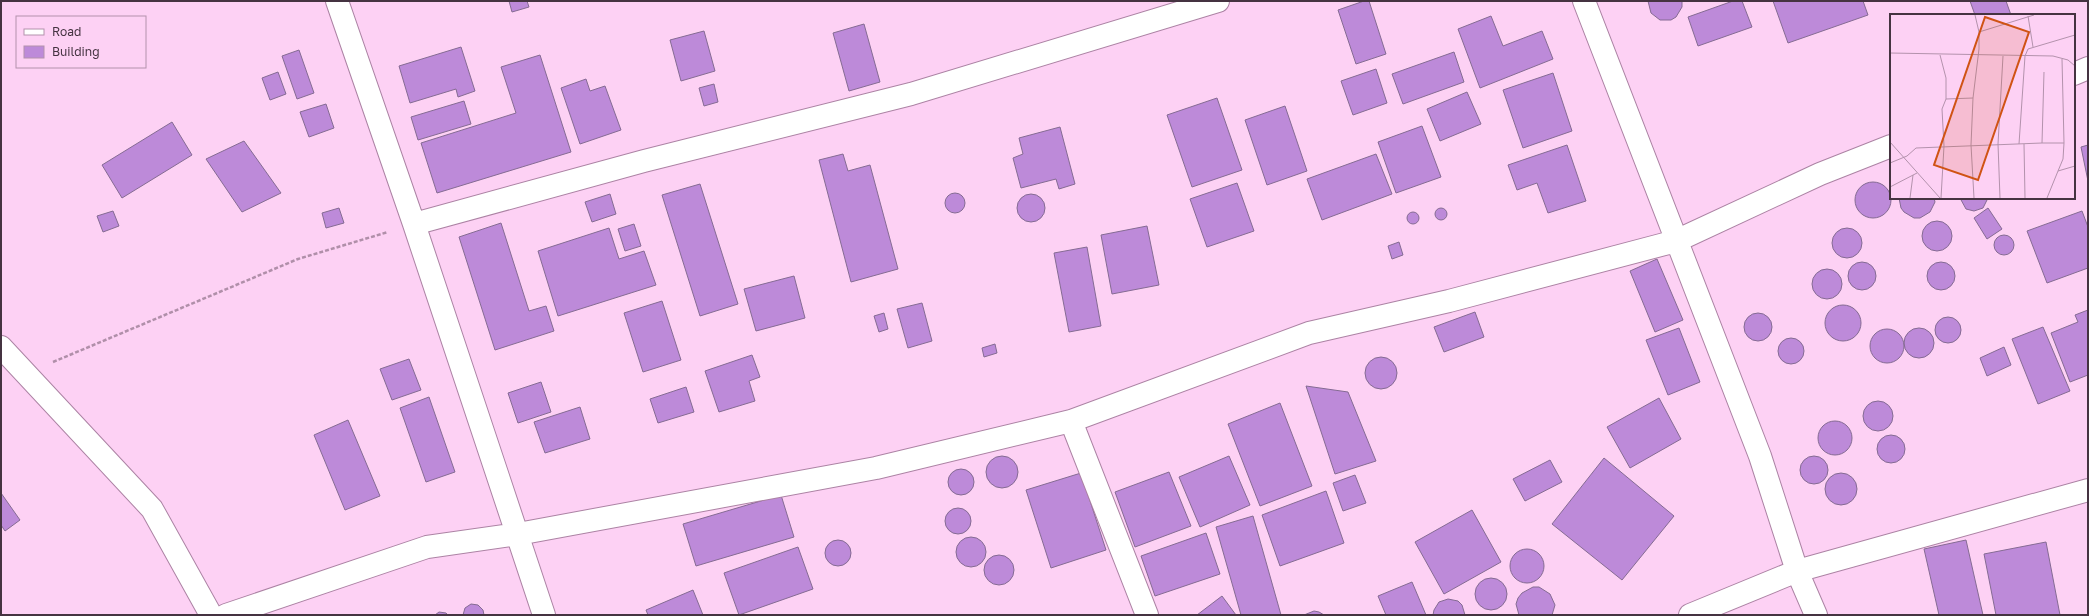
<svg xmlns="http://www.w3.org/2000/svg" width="2089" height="616" font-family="'Golos Text',sans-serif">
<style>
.building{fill:#bd8ad9;stroke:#856b93}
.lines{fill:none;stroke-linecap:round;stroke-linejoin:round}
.minor-casing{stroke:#ac83a4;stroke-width:24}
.path{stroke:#b08fa9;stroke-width:2.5;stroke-dasharray:4 2;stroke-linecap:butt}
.minor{stroke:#fff;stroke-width:22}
.inset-road{fill:none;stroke:#b392ac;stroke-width:1}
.view{fill:#d05314;fill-opacity:0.15;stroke:#d05314;stroke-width:2}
.inset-edge{fill:none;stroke:#453341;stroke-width:2}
</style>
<rect width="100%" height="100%" fill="#fdd1f4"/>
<path class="building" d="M509,1H527L529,7L512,12Z
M1364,1H1369L1386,54L1356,64L1338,10Z
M1648,1H1682V7L1676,17L1671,20H1660L1651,13Z
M1733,1H1742L1752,27L1698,46L1688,17Z
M1773,1H1863L1868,15L1788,43Z
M1970,1H2006L2011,15H1975Z
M1491,16L1503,46L1542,31L1553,59L1480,88L1458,29Z
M864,24L880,82L849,91L833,33Z
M704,31L715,71L681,81L670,40Z
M461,47L475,91L458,97L456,89L410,103L399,66Z
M299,50L314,93L297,99L282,56Z
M1454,52L1464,82L1403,104L1392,74Z
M540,55L571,152L437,193L421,143L516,113L501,67Z
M1376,69L1387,103L1353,115L1341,81Z
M278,72L286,94L270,100L262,78Z
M1553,73L1572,131L1523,148L1503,90Z
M586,79L590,91L605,86L621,130L580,144L561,88Z
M714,84L718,102L704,106L699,88Z
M1467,92L1481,124L1440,141L1427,109Z
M1217,98L1242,170L1192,187L1167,115Z
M464,101L471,124L418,140L411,117Z
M326,104L334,128L309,137L300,112Z
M1285,106L1307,171L1267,185L1245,120Z
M172,122L192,155L122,198L102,165Z
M1422,126L1441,177L1396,193L1378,142Z
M1060,127L1075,184L1059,189L1056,179L1021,188L1013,158L1023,154L1019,138Z
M244,141L281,193L242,212L206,159Z
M1567,145L1586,201L1548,213L1537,183L1517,190L1508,165Z
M2088,145V181L2081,147Z
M843,154L848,171L870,165L898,269L851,282L819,160Z
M1376,154L1392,194L1322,220L1307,179Z
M1855 200a18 18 0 1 1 36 0a18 18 0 1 1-36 0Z
M1237,183L1254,231L1207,247L1190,199Z
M700,184L738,304L700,316L662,195Z
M945 203a10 10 0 1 1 20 0a10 10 0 1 1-20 0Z
M610,194L616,214L592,222L585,202Z
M1017 208a14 14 0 1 1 28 0a14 14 0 1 1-28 0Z
M1899,198H1934L1935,202L1930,212L1920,218H1914L1904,212L1901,208Z
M1960,198H1988L1983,208L1974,211L1966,209Z
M1435 214a6 6 0 1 1 12 0a6 6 0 1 1-12 0Z
M339,208L344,223L326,228L322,213Z
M1988,208L2002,229L1987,239L1974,218Z
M113,211L119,226L103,232L97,216Z
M2082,211L2088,227V268L2047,283L2027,231Z
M1407 218a6 6 0 1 1 12 0a6 6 0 1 1-12 0Z
M1922 236a15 15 0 1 1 30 0a15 15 0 1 1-30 0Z
M501,223L529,311L546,306L554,331L495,350L459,237Z
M634,224L641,246L625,251L618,229Z
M1147,226L1159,285L1112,294L1101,235Z
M1832 243a15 15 0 1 1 30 0a15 15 0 1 1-30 0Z
M609,228L619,259L644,251L656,285L558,316L538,251Z
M1994 245a10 10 0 1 1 20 0a10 10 0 1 1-20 0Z
M1399,242L1403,255L1392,259L1388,246Z
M1087,247L1101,326L1069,332L1054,253Z
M1657,259L1683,320L1655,332L1630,271Z
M1848 276a14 14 0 1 1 28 0a14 14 0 1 1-28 0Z
M1927 276a14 14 0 1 1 28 0a14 14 0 1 1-28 0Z
M1812 284a15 15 0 1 1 30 0a15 15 0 1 1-30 0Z
M794,276L805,318L756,331L744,289Z
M662,301L681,360L643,372L624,313Z
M922,303L932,341L908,348L897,309Z
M1825 323a18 18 0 1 1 36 0a18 18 0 1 1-36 0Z
M2088,310V375L2070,382L2051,333L2078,322L2075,315Z
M1475,312L1484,337L1444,352L1434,327Z
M1744 327a14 14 0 1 1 28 0a14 14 0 1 1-28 0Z
M884,313L888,329L879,332L874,316Z
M1935 330a13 13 0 1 1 26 0a13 13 0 1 1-26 0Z
M2043,327L2070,391L2038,404L2012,339Z
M1679,328L1700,382L1668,395L1646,340Z
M1904 343a15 15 0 1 1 30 0a15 15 0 1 1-30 0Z
M1870 346a17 17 0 1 1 34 0a17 17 0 1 1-34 0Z
M1778 351a13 13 0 1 1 26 0a13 13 0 1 1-26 0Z
M995,344L997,353L984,357L982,348Z
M2004,347L2011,365L1987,376L1980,358Z
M752,355L760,377L749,381L755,401L719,412L705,371Z
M1365 373a16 16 0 1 1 32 0a16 16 0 1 1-32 0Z
M409,359L421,390L392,400L380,369Z
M541,382L551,412L518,423L508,393Z
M1306,386L1348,392L1376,461L1335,474Z
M686,387L694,412L658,423L650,399Z
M429,397L455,472L426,482L400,408Z
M1659,398L1681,439L1630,468L1607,427Z
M1863 416a15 15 0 1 1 30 0a15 15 0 1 1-30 0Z
M1280,403L1312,486L1260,506L1228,424Z
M580,407L590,439L545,453L534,422Z
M348,420L380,496L345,510L314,435Z
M1818 438a17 17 0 1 1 34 0a17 17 0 1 1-34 0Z
M1877 449a14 14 0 1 1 28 0a14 14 0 1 1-28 0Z
M1800 470a14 14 0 1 1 28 0a14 14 0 1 1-28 0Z
M1229,456L1250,505L1200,527L1179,477Z
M986 472a16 16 0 1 1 32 0a16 16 0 1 1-32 0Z
M1604,458L1674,516L1622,580L1552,524Z
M1550,460L1562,482L1525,501L1513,479Z
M948 482a13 13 0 1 1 26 0a13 13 0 1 1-26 0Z
M1169,472L1191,526L1135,547L1115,492Z
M1081,473L1106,550L1051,568L1026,490Z
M1825 489a16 16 0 1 1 32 0a16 16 0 1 1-32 0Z
M1355,475L1366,503L1343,511L1333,483Z
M1326,491L1344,543L1280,566L1262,515Z
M1,493L20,520L5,531L1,525Z
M781,495L794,537L696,566L683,524Z
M945 521a13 13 0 1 1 26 0a13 13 0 1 1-26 0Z
M1472,510L1501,562L1444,594L1415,542Z
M1253,516L1281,615H1241L1216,527Z
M1206,533L1220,574L1155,596L1141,556Z
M956 552a15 15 0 1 1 30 0a15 15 0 1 1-30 0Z
M825 553a13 13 0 1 1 26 0a13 13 0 1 1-26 0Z
M1966,540L1983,615H1939L1924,549Z
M2046,542L2060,615H1996L1984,554Z
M798,547L813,589L739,615L724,573Z
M1510 566a17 17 0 1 1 34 0a17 17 0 1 1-34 0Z
M984 570a15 15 0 1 1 30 0a15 15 0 1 1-30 0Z
M1475 594a16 16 0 1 1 32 0a16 16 0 1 1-32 0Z
M1412,582L1426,615H1386L1378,596Z
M1533,587H1539L1550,594L1555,605L1552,615H1519L1516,604L1518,598L1522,593Z
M693,590L703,615H648L646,610Z
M1222,596L1236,615H1197Z
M1448,599L1458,601L1462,605L1465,615H1433L1434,610L1439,602Z
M471,604L478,605L483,610L484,615H463L465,608Z
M1314,611L1319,612L1324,615H1304Z
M439,612L446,613L448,615H435Z"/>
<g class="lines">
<g class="minor-casing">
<path id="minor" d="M337,1L414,224L544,615
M1584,1L1760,456L1797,571L1816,615
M2074,74L2088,68
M414,224L644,161L911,94L1218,1
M1,347L152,509L211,615
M1071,421L1147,615
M226,615L427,547L518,534L876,468L1071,421L1309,333L1449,301L1676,241L1820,174L1891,146
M1690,615L1797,571L2088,490"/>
</g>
<path class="path" d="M53,362L298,259L388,232"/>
<use href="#minor" class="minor"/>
</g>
<g transform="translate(1890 14)">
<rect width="185" height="185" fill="#fdd1f4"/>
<path class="inset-road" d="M138,2L143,33M89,18L144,1M0,39L163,42L178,46L185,52M50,41L56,64V85M0,128L50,184M152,129H174M129,130L135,42L138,35L185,21M134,130L135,184M0,149L17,142L26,134L152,129L154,58M168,157L173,145L174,129L172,45M0,173L27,159M20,184L23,161M51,184L54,132L52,95L56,85L83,84M84,184L81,131L83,84L89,35V18L85,1M110,184L108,130L113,42M157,184L168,157L185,152"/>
<path class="view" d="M95,3L139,18L88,166L44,151Z"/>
<rect width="185" height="185" class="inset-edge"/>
</g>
<rect width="2089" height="616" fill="none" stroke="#453341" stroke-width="4"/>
<rect x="16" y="16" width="130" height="52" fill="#fdd1f4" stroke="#b392ac"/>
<rect x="24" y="29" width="20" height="6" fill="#ffffff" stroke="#b392ac"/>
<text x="52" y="36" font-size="12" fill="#453341">Road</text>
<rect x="24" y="46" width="20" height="12" fill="#bd8ad9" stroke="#b392ac"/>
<text x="52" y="56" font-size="12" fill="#453341">Building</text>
</svg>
